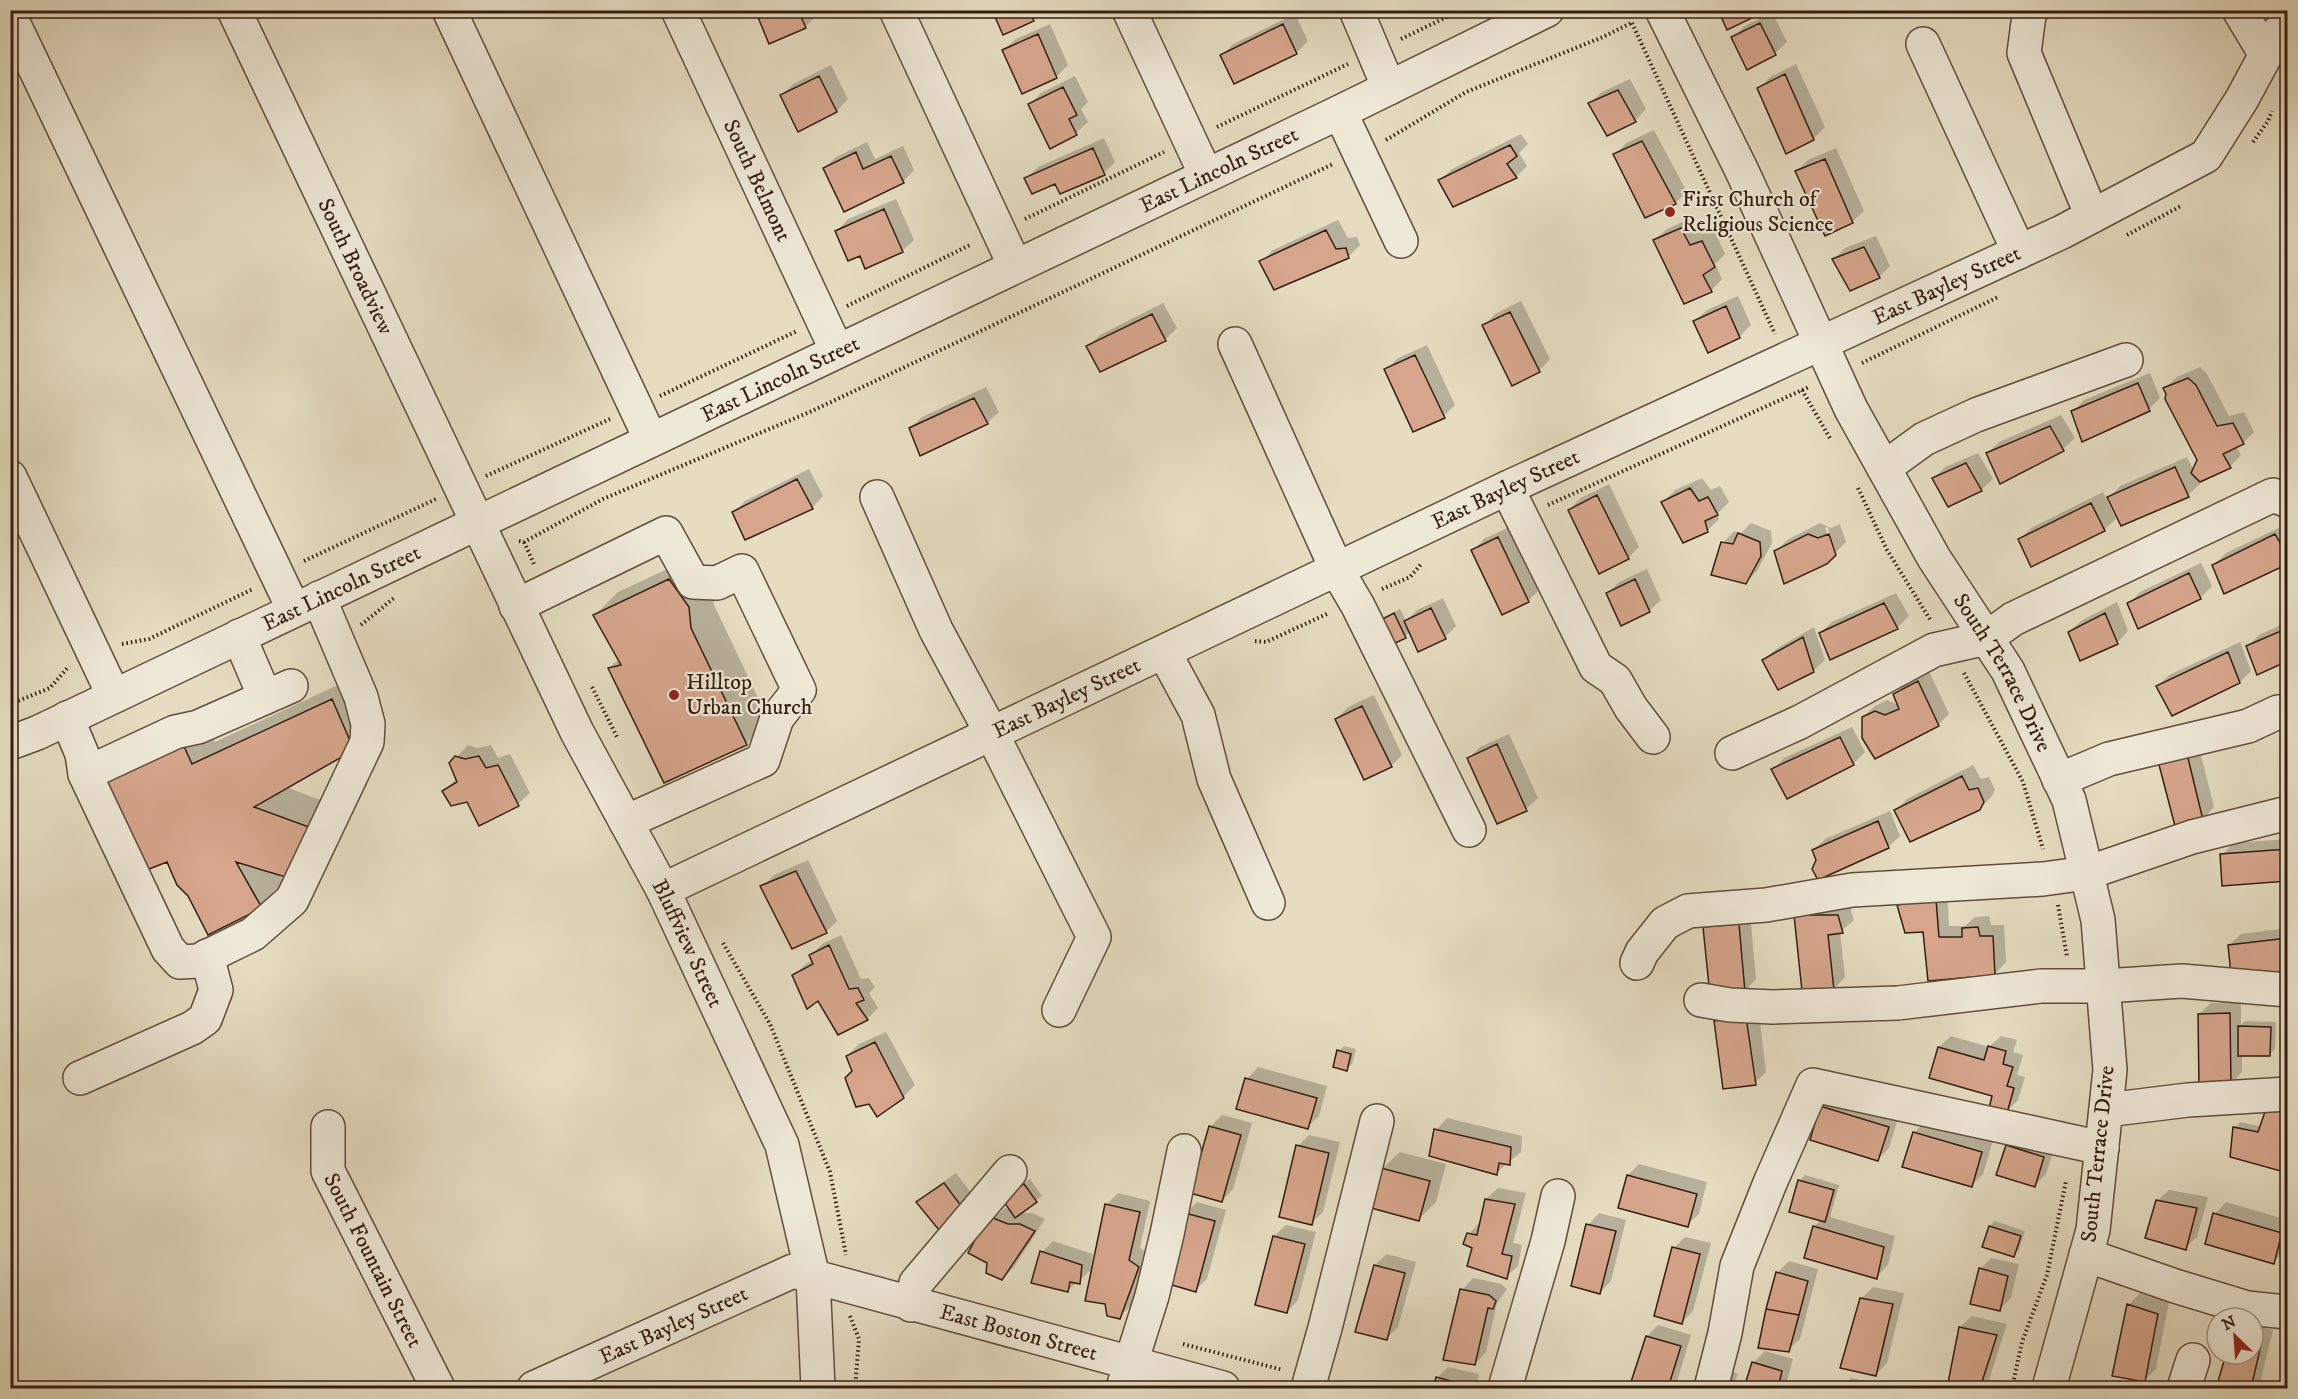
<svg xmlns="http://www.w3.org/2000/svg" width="2298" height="1399" font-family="'IM FELL DW Pica',serif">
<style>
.shadow{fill:#0003}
.building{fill:#d6a58c;stroke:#341e0f;stroke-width:1.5}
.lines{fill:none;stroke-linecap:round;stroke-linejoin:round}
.minor-casing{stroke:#604e3c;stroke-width:36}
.path{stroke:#341e0f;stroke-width:4;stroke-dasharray:1.5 3;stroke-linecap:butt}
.minor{stroke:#eee8d7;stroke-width:33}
.poi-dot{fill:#8f2418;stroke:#eee8d7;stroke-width:2}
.labels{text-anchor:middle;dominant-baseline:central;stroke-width:4.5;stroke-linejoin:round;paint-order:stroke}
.street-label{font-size:22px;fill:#341e0f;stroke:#eee8d7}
.poi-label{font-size:22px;fill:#341e0f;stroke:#eee8d7;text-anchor:start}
</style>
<rect width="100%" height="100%" fill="#e5dcc1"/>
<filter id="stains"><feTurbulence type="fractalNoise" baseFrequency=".00333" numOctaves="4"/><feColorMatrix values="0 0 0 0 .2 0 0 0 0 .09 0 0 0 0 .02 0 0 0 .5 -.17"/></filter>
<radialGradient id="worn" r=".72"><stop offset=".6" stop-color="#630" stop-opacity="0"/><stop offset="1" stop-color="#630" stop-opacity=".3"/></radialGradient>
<path class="shadow" d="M757,10H814L816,16L805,27Z
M994,10H1042L1033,20Z
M1723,10H1756V12L1751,17Z
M1772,12L1787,42L1775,53L1747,67L1733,37L1745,26Z
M1295,14L1308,41L1296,53L1222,55L1233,44Z
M1050,24L1068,65L1056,77L1004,50L1016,39Z
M1796,64L1825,127L1813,139L1758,89L1770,77Z
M831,65L848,99L837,111L798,130L781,96L793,84Z
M1075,76L1088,102L1081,109L1088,122L1076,133L1029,105L1041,93Z
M1630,79L1646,109L1635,121L1590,103L1602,92Z
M1654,130L1687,192L1675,203L1615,155L1626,143Z
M1521,134L1528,144L1519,153L1527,166L1516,177L1440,180L1452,169Z
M1104,138L1115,162L1104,173L1056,182L1026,179L1038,167Z
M867,142L875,159L903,146L914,170L903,182L824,168L836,157Z
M1836,148L1864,211L1852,222L1797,171L1808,160Z
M896,199L914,240L902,251L861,254L837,231L848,219Z
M1693,217L1702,234L1714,230L1725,254L1715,264L1722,279L1711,291L1655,240L1667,229Z
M1338,220L1348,238L1357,237L1360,245L1349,256L1275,288L1261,262L1273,250Z
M1876,236L1890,266L1879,277L1834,259L1845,248Z
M1738,296L1751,325L1739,337L1709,351L1695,321L1707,310Z
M1521,301L1550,359L1539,371L1484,326L1495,314Z
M1163,303L1177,328L1165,340L1100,370L1088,346L1100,335Z
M1427,345L1455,405L1444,416L1386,370L1398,358Z
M2200,367L2207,374L2229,416L2244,412L2254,432L2243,443L2236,446L2241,455L2230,467L2198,481L2200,484L2188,495L2122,524L2109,498L2120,486L2187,457L2194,471L2198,460L2165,388L2177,377Z
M2150,373L2160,398L2149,409L2073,412L2084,400Z
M986,387L999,412L987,423L910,428L922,417Z
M2061,415L2075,438L2063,449L2001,482L1988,453L1999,442Z
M1978,453L1993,479L1981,490L1934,478L1945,467Z
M809,469L823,496L812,508L734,513L745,501Z
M1702,478L1711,490L1720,486L1729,502L1717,514L1719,519L1707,531L1663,502L1675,490Z
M1609,484L1639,547L1628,558L1569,510L1581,498Z
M2103,492L2116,519L2104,530L2020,539L2031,528Z
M1751,523L1771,531L1772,543L1757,571L1746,582L1723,543L1734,531L1741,533Z
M1820,523L1831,528L1840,524L1846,542L1836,552L1828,527L1825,528L1834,555L1775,552L1787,540Z
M2287,524L2288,562L2214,565L2226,553Z
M1509,527L1540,589L1528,601L1473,551L1484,539Z
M693,557L711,584L714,605L769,721L746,744L665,781L609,668L619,659L595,615L618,592Z
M2201,563L2212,586L2200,598L2129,604L2140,592Z
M1647,569L1661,600L1649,611L1608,593L1619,582Z
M1896,593L1909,616L1897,628L1820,633L1832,622Z
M1443,598L1456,626L1445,637L1410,632L1405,636L1381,619L1400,609L1406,621L1417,610Z
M2117,602L2128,631L2117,643L2069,632L2081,621Z
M2288,622V660L2248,646L2259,635Z
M1814,627L1825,660L1813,671L1764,660L1776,649Z
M2240,642L2251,671L2240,682L2158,686L2169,675Z
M1929,671L1949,714L1938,725L1863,717L1875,706L1887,700L1899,705L1895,694L1906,683Z
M355,677L376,726L286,787L339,807L278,873L285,884L262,907L127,758L206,722L215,742Z
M1374,695L1402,755L1391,766L1336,719L1348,707Z
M1852,727L1865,752L1853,764L1787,797L1773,770L1784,758Z
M1509,734L1538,798L1526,809L1498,823L1469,758L1480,747Z
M2198,743L2214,807L2203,819L2159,762Z
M468,745L478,748L491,745L498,758L510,754L530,793L518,804L480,824L467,801L444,791L457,778L451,763Z
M1973,765L1981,779L1989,777L1995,790L1992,796L1980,808L1896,810L1907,799Z
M1890,811L1900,836L1888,847L1818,860L1813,851L1825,839Z
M2288,839V880L2222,855L2233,843Z
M808,860L837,921L826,932L762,887L774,875Z
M1947,888L1949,926H1965L1975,917L1989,916L1991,925H2004L2006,962L1995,974L1924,931L1898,905L1910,894Z
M1849,904L1854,920L1840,932L1845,977L1834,989L1795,916Z
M1750,913L1756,979L1745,991L1705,928L1716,916Z
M2288,928V970L2229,945L2241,934Z
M841,935L861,979L869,978L875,987L869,993L878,1008L867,1019L818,998L794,976L806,964L813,960L811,956L822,944Z
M2241,1002V1025L2245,1021L2276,1022L2275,1049L2270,1054H2242V1072L2231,1084L2199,1014L2211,1003Z
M1758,1006L1766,1072L1755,1083L1715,1022L1727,1010Z
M886,1032L915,1085L903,1097L854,1072L847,1056L859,1044Z
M1951,1036L1989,1047L2001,1036L2017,1040L2013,1052L2023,1055L2017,1075L2025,1077L2018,1100L2007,1111L1994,1095L1939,1047Z
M1344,1046L1356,1049L1352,1064L1347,1069L1339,1051Z
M1258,1067L1327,1086L1319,1116L1307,1127L1247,1079Z
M1833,1095L1899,1115L1889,1148L1878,1159L1821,1107Z
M2288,1103L2286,1135H2288V1171L2235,1128L2240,1122L2262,1127Z
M1222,1115L1252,1123L1233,1189L1222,1201L1210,1127Z
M1447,1118L1522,1136L1521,1152L1496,1173L1436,1130Z
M1925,1121L1993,1141L1983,1174L1971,1186L1914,1133Z
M2019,1134L2055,1146L2046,1174L2034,1186L2007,1146Z
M1309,1135L1340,1142L1323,1212L1311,1223L1298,1146Z
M1400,1152L1446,1164L1436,1202L1419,1219L1382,1169Z
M1639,1164L1707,1182L1699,1214L1687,1225L1628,1175Z
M956,1173L979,1203L967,1214L918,1202L930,1191Z
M1805,1175L1839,1185L1830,1217L1895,1236L1888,1265L1876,1277L1814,1227L1822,1219L1799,1181Z
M1030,1179L1042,1196L1019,1213H1032L1045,1219L1014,1267L1002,1279L989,1263L970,1252L988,1215L997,1216L1005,1208L1011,1210L1009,1194Z
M1498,1188L1526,1193L1513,1243L1522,1245L1518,1266L1506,1277L1473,1248L1469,1234L1480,1222L1486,1199Z
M2169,1190L2208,1197L2197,1237L2185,1248L2157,1201Z
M1118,1193L1150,1201L1140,1248L1150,1255L1131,1306L1119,1317L1107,1302L1093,1268L1067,1291L1042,1252L1053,1241L1093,1254L1091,1266H1094L1106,1205Z
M1197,1202L1226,1210L1207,1279L1195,1290L1186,1213Z
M2226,1202L2288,1220V1240L2285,1251L2273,1262L2215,1214Z
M1599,1213L1626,1220L1611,1281L1600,1292L1588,1225Z
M1995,1221L2025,1231L2019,1250L2013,1255L1990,1226Z
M1286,1225L1316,1232L1298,1300L1287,1312L1274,1236Z
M1685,1237L1711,1243L1693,1311L1682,1322L1674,1248Z
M1387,1254L1416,1262L1398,1327L1386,1339L1375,1265Z
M1991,1258L2019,1264L2011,1298L1999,1310L1980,1269Z
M1789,1261L1818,1269L1800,1339L1788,1350L1777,1273Z
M1473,1278L1501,1284L1507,1289L1497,1303L1486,1352L1475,1364L1462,1290Z
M1873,1287L1904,1293L1887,1363L1876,1374L1861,1299Z
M2140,1293L2169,1302L2156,1369L2145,1380L2129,1305Z
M1972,1316L2007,1324L1987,1386L1985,1388H1948L1960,1327Z
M1658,1325L1691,1335L1675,1388H1631L1647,1336Z
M2253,1325L2273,1330L2259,1388H2218L2227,1354H2253Z
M1765,1351L1793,1359L1785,1388H1745L1753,1363Z
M1448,1367L1479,1374L1476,1388H1435L1437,1378Z
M1726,1369L1738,1374L1733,1388H1718Z
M1851,1378L1878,1384L1877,1388H1841Z
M1686,1381L1702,1387L1701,1388H1680Z
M2119,1384L2138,1388H2115Z
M984,1385L999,1388H980Z"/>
<path class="building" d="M755,10H798L806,28L769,44Z
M992,10H1029L1034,21L1003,35Z
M1722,10H1748L1752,18L1727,30L1719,12Z
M1760,23L1776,55L1747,70L1731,37Z
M1283,24L1297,54L1234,84L1220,55Z
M1038,34L1057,78L1022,94L1002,50Z
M1785,74L1814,140L1786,154L1757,88Z
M819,76L837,112L798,132L780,95Z
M1063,87L1077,115L1069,119L1077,135L1050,149L1028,104Z
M1618,90L1636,122L1607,136L1588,103Z
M1642,141L1676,204L1645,218L1613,154Z
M1510,145L1517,156L1507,164L1517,178L1453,207L1438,180Z
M1093,148L1105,175L1060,194L1055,184L1032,194L1024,178Z
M856,152L863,169L891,156L904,183L844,212L823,168Z
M1825,159L1853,223L1825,236L1795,171Z
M884,209L903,252L865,269L860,256L848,261L835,231Z
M1681,228L1690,245L1702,241L1715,267L1703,275L1712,292L1684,304L1653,240Z
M1326,230L1336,249L1346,248L1349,258L1274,290L1259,261Z
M1864,247L1880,278L1850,291L1832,259Z
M1726,306L1740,338L1708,353L1693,321Z
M1510,312L1540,372L1512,386L1482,325Z
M1152,314L1166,341L1100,372L1086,346Z
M1415,355L1445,418L1413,432L1384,369Z
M2188,378L2196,385L2217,426L2233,423L2244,444L2223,454L2231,468L2200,482L2191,473L2197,460L2165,399L2166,394L2163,388Z
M2138,383L2150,411L2082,442L2071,411Z
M974,398L988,424L920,456L909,428Z
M2050,426L2064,451L2000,484L1986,453Z
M1966,463L1982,491L1948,507L1932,478Z
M2175,467L2189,497L2121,526L2107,497Z
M797,479L813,509L745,540L732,512Z
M1690,488L1699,501L1708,497L1718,515L1705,521L1708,532L1683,543L1661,502Z
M1597,495L1629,559L1599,574L1568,510Z
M2091,503L2105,531L2031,567L2018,539Z
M1738,533L1760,542L1761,556L1746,584L1711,575L1721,542L1733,544Z
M1808,534L1818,538L1829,534L1836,555L1827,564L1784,584L1774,551Z
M2275,534L2288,557V564L2224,594L2212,565Z
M1498,537L1529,602L1502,615L1471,550Z
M2189,573L2201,599L2138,629L2127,603Z
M669,579L689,607L691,628L747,745L664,783L608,668L621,665L593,615Z
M1635,579L1650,612L1621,626L1606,593Z
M1884,603L1898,629L1830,660L1819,633Z
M1431,608L1446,639L1418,652L1404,621Z
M1394,613L1406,638L1385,648L1373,624Z
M2105,613L2118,644L2080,661L2068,632Z
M2288,628V661L2257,675L2246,646Z
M1803,637L1814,672L1778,690L1762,660Z
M2228,652L2240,683L2172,716L2156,686Z
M1918,681L1939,726L1875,759L1862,738V717L1875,711L1885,715L1899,709L1893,694Z
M332,699L354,750L254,807L317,830L299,881L236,862L262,908L208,935L188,896L177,885L167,862L139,873L102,781L183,744L192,764Z
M1362,706L1392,767L1364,780L1335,719Z
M1840,737L1854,765L1787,799L1771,769Z
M1497,744L1527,811L1497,824L1467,758Z
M2187,754L2203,820L2175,826L2158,761Z
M455,756L465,759L479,756L486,768L498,765L519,806L479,826L467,802L451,806L442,791L457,782L449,763Z
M1962,776L1969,790L1978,788L1984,802L1980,810L1910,842L1894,810Z
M1878,821L1889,848L1818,880L1812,869L1816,860L1812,850Z
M2288,849V881L2222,886L2220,854Z
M796,871L827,933L792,949L760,886Z
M1936,899L1939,937H1962V928L1978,927L1980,936H1993L1995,975L1928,981L1923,932L1905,933L1897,905Z
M1794,915H1838L1843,933L1828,935L1834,990L1802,991Z
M1739,924L1745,992L1710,996L1703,927Z
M2288,938V971L2231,975L2228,945Z
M829,945L849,989L858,988L864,1000L856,1003L868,1020L838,1035L818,1001L807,1009L792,975L813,964L809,955Z
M2230,1013L2231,1085L2199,1086L2198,1014Z
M1746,1017L1756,1085L1723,1089L1714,1021Z
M2238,1026L2271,1027L2270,1056H2238Z
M875,1042L904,1098L877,1117L869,1104L856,1107L845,1078L852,1071L846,1056Z
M1988,1046L2006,1051L2003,1064L2013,1067L2007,1086L2014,1088L2007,1113L1989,1108L1992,1096L1929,1078L1938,1047L1984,1060Z
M1337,1050L1351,1054L1347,1071L1333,1067Z
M1245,1078L1317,1098L1308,1129L1236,1109Z
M1820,1106L1889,1127L1878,1161L1810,1140Z
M2267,1106L2288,1108L2281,1140L2288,1141V1173L2230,1157L2233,1127L2258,1132Z
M1209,1126L1241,1135L1222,1202L1190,1193Z
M1434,1129L1511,1147L1510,1165L1499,1163L1497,1175L1429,1156Z
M1913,1132L1982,1152L1972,1187L1902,1167Z
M1296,1145L1329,1153L1312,1225L1279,1217Z
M2006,1145L2044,1157L2035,1187L1996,1175Z
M1381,1168L1430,1181L1419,1221L1371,1208Z
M1627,1175L1697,1194L1688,1227L1618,1208Z
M1798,1180L1834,1190L1825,1222L1789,1212Z
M944,1183L968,1215L952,1220L939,1230L916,1202Z
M1024,1184L1037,1202L1015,1218L1002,1199Z
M1485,1199L1515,1204L1502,1254L1512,1256L1507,1279L1467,1266L1472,1248L1463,1244L1467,1233L1477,1235Z
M2156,1200L2197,1208L2186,1250L2145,1238Z
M1105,1204L1140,1212L1129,1260L1139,1267L1120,1319L1107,1316L1105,1304L1085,1301Z
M1185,1213L1215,1221L1196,1292L1165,1283Z
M2213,1213L2282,1233L2274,1264L2205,1244Z
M993,1218L1008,1224H1020L1035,1231L1002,1280L986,1273L987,1263L968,1253L975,1240L969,1236L975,1226L985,1227Z
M1586,1224L1616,1231L1600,1294L1571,1286Z
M1813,1226L1884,1247L1877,1279L1804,1258Z
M1989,1226L2021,1236L2014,1257L1982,1247Z
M1273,1236L1305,1244L1287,1313L1255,1305Z
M1672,1247L1700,1254L1682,1324L1654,1316Z
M1040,1251L1082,1265L1080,1284L1070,1282L1068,1292L1031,1283Z
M1374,1265L1405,1273L1387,1340L1355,1332Z
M1979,1268L2008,1276L2000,1311L1970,1304Z
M1776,1272L1808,1281L1799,1315L1766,1309Z
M1460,1289L1489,1295L1496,1301L1493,1309L1488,1308L1475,1365L1443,1360Z
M1860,1298L1893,1304L1876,1376L1840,1368Z
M2127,1304L2158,1314L2145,1382L2112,1376Z
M1766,1309L1799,1315L1789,1352L1758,1348Z
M1959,1327L1997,1335L1980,1388H1947Z
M1646,1336L1681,1346L1668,1388H1629Z
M2253,1339L2262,1341L2251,1388H2216L2226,1354H2253Z
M1752,1362L1782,1371L1778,1388H1744Z
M1436,1377L1469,1386L1468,1388H1433Z"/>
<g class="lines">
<g class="minor-casing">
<g id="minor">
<path id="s1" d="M234,10L577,732L663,890L782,1145L813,1277L818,1388"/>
<path d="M449,10L651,440"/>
<path id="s2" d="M678,10L837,351"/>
<path d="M896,10L1015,266"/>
<path d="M1129,10L1206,175"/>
<path d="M1356,10L1389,88"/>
<path id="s3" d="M1662,10L1742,171L1851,409L1934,558L2008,671L2069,800L2098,920L2110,1070L2093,1230L2049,1388"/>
<path d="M2032,10L2029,15L2024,53L2092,216"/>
<path d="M2239,10L2266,55"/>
<path d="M10,16L294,610"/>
<path d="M1923,44L2019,252"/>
<path d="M1340,112L1401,241"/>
<path d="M1235,344L1337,570L1358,606L1469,830"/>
<path d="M1884,468L1924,439L1976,415L2126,360"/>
<path d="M10,477L114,696"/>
<path d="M1507,488L1596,667L1615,680L1631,708L1653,737"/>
<path d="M877,497L936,630L992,734L1094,937L1059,1010"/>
<path d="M516,606L666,533L693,582L717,583L742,571L799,690L777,718L763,760L626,822"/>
<path d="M239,636L265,697"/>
<path d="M1164,652L1198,715L1214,779L1268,903"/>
<path d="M67,718L82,754L85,774L168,949L180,962L198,961L253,934L292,900L367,742L368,724L361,697L319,598"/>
<path id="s4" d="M10,743L37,733L1340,112L1547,10"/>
<path d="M1732,753L1800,722L1934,650L1987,638L2013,619L2273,495L2288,501"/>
<path d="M85,774L175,732L198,727L291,686"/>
<path d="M2059,780L2109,759L2248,726L2278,712"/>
<path id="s5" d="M663,890L1507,488L2062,232L2206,156L2242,99L2277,34L2288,23"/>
<path d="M1637,963L1642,952L1665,923L1688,911L1766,905L1852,890L2043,879L2087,873L2192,837L2288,813"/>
<path d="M1701,1000L1730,1005L1773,1007L1898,1003L2041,986H2104L2182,981L2288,990"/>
<path d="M80,1078L192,1028L205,1019L216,990L207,956"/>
<path d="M2106,1110L2188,1100L2288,1094"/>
<path id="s6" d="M328,1127V1171L438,1388"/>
<path d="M2086,1255L2175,1286L2247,1308L2288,1312"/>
<path d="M911,1305L916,1283L1010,1172"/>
<path id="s7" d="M534,1388L793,1271L1223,1388"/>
<path d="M1123,1388L1152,1296L1167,1234L1184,1151"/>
<path d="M1308,1388L1325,1328L1377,1121"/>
<path d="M1505,1388L1548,1241L1558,1196"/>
<path d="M1711,1388L1725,1333L1737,1266L1770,1183L1813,1085L2102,1148"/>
<path d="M2184,1388L2193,1360"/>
</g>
</g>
<path class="path" d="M1632,23L1775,334
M1401,39L1461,10
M1217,127L1348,64
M1386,140L1466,92L1603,37L1633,22
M2253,142L2268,121L2272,111
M1025,219L1164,152
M2127,235L2181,206
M847,306L972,244
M1862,363L1998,297
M1802,390L1831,440
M660,396L797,331
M486,476L610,419
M1858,488L1887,550L1931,621
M1548,505L1809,387
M519,541L524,542L603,499L812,411L1333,164
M524,542L534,564
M304,561L436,499
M1382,589L1410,577L1422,563
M361,625L394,598
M1255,641L1266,642L1329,613
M122,644L149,639L253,589
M1964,673L2023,782L2043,849
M592,687L617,737
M10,704L50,688L69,666
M2058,905L2067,957
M723,943L770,1024L830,1172L846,1255
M850,1316L859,1339L855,1388
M1183,1344L1283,1370
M1340,1385L1353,1388
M2012,1388L2022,1342L2047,1275L2066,1181"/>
<use href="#minor" class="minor"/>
</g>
<g class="poi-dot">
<circle cx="1670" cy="212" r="6"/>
<circle cx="674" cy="695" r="6"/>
</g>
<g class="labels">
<g class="street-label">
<text stroke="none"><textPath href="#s4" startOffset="1338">East Lincoln Street</textPath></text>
<text stroke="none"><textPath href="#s2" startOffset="188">South Belmont</textPath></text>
<text stroke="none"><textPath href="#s1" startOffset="284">South Broadview</textPath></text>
<text stroke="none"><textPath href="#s5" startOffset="1419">East Bayley Street</textPath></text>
<text stroke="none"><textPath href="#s4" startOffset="852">East Lincoln Street</textPath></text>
<text stroke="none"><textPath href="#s5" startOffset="933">East Bayley Street</textPath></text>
<text stroke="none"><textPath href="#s4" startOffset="366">East Lincoln Street</textPath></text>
<text stroke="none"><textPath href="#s3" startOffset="746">South Terrace Drive</textPath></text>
<text stroke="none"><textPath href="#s5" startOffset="447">East Bayley Street</textPath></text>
<text stroke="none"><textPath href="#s1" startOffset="1038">Bluffview Street</textPath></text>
<text transform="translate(2098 1154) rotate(-84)">South Terrace Drive</text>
<text stroke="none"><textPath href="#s6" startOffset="144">South Fountain Street</textPath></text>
<text stroke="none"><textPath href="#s7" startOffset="153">East Bayley Street</textPath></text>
<text stroke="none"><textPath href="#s7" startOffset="518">East Boston Street</textPath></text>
</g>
<g class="poi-label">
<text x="1682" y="199">First Church of<tspan x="1682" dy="25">Religious Science</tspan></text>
<text x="686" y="682">Hilltop<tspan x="686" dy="25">Urban Church</tspan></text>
</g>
</g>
<rect width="2298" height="1399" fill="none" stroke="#e5dcc1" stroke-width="36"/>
<rect x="12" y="12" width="2274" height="1375" fill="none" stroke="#341e0f" stroke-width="3"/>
<rect x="18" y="18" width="2262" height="1363" fill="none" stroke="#341e0f" stroke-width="1.5"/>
<g transform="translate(2235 1336) rotate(335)"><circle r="28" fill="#eee8d7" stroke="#a49787" stroke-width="1.5"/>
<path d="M0-4.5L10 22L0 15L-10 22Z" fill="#8f2418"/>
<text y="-9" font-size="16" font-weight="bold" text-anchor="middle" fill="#341e0f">N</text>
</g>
<rect width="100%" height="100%" filter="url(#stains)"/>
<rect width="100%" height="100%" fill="url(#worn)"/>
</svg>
